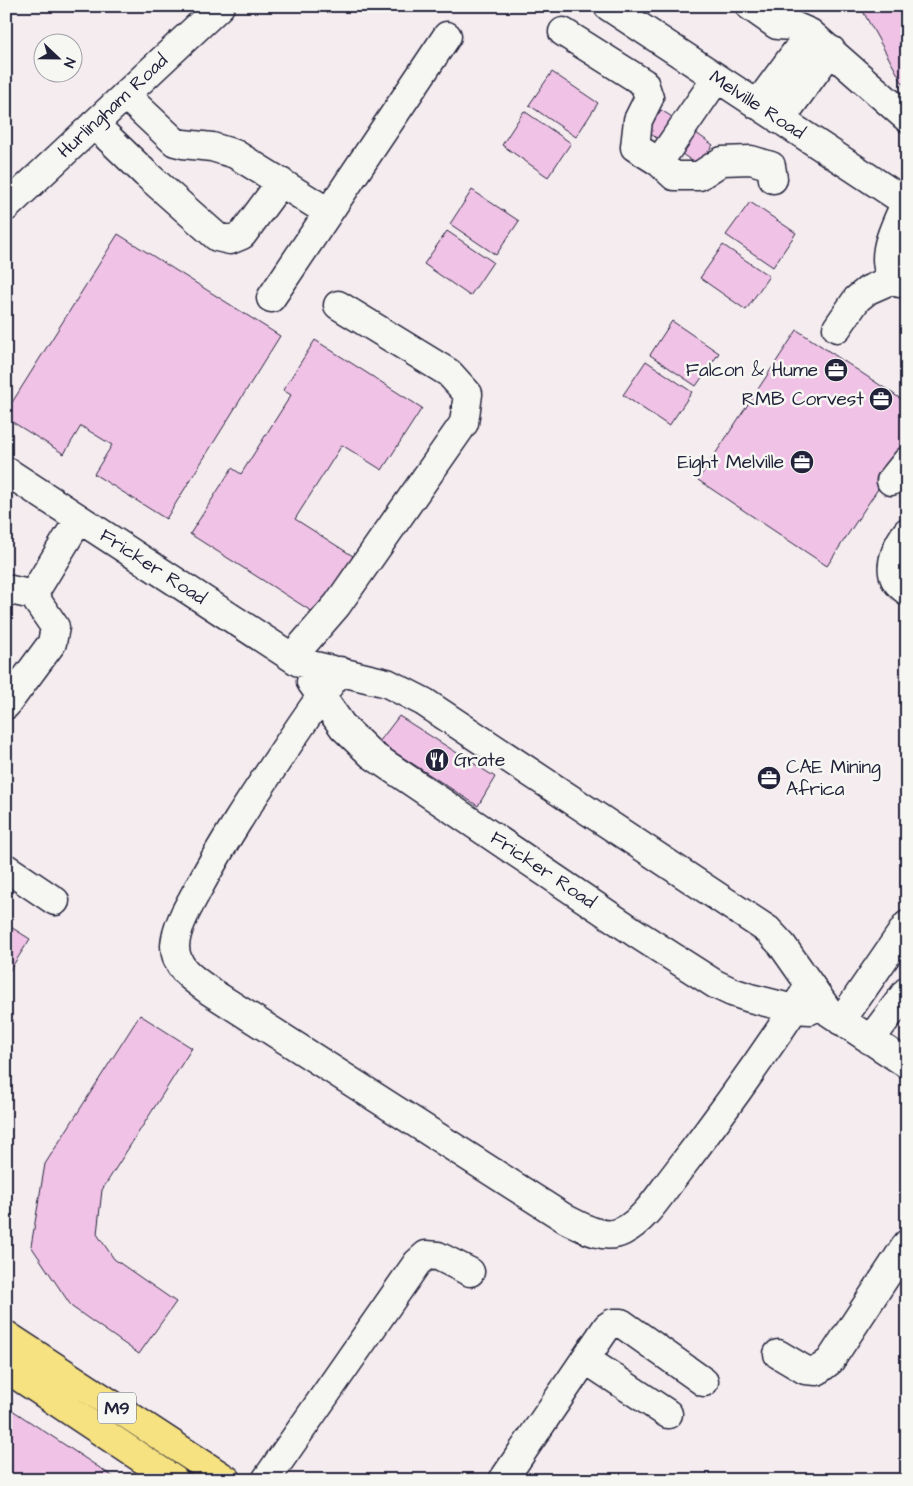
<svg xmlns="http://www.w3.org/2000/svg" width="913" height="1486" font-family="'Architects Daughter',sans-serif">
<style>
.building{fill:#f0c2e6;stroke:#22223b}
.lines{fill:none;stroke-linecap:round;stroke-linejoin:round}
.minor-casing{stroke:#22223b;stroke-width:31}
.major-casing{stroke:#22223b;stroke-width:31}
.minor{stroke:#f6f6f2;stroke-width:28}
.major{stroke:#f7e281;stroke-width:28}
.labels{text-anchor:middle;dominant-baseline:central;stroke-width:5;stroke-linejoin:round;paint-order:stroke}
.shield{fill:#f6f6f2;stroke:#626272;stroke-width:1}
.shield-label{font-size:18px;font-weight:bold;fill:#22223b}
.street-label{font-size:19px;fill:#22223b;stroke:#f6f6f2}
.poi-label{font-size:19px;fill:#22223b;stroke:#f6f6f2;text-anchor:end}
</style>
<rect width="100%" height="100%" fill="#f5ecf0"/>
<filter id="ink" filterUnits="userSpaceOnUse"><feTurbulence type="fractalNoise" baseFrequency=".02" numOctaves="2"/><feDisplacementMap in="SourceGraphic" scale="10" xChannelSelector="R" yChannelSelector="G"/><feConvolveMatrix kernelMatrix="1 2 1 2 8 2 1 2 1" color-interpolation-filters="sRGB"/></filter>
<g filter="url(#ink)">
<path class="building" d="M860,6H907V91Z
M552,72L598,103L576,137L529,105Z
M661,110L677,120L662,142L647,131Z
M524,111L571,143L548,177L502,145Z
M696,133L713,145L698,165L682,154Z
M472,190L519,221L496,255L450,224Z
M750,202L796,233L773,267L726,235Z
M447,231L493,262L470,296L424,264Z
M118,234L280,336L166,519L94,474L112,445L81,426L64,454L6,418V412Z
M723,245L769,276L746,310L700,278Z
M672,321L719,353L696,386L650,355Z
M797,330L907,403V445L827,566L698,480Z
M315,340L422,408L382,470L342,445L295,519L356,558L319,616L190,534L232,468L241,474L291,395L283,390Z
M646,361L692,392L669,426L623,395Z
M399,716L495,777L478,806L379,742Z
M6,924L30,939L6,976Z
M140,1015L192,1048L102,1190L97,1234L114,1259L176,1302L139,1354L72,1307L31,1246L45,1164Z
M6,1406L118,1480H6Z"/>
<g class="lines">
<g class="minor-casing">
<path id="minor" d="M608,6L907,203
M750,6L777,25L794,26L810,33L907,118
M563,32L644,83L649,98L638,120L635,147L659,162L716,79
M125,95L175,142L183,144L212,147L235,154L328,212
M757,105L810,33
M780,120L831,50
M94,124L146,174L217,237L230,240L242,235L281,182
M659,162L674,176H699L722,161L751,160L771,166L773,179
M6,207L220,6
M899,283C873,264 896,225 906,202
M271,298L447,36
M837,328L857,299L868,290L893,279L907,255
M6,471L299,662L387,683L424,702L768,930L782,945L829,1012L907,1064
M891,481L907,461
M907,532C898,543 888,565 895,579C897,583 903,588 907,591
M6,589L33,595
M292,657L337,605L464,423L468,394L449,373L338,305
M340,671C318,699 299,728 279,758C251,800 223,842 199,887C190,904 176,926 175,946C175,969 195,980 211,992L566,1219C582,1227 604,1241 623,1231C645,1220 660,1194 675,1175C722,1114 768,1049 810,985
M311,682L343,727L372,755L637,934L715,984L732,992L750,998L794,1009L810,1010
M6,705L52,643L55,627L33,595L79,519
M6,868L55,901
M841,1021L907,925
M870,1040L907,991
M778,1354L805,1370L817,1371L830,1361L907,1244
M585,1359L668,1414
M266,1480L417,1263L426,1255L438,1256L470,1272
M503,1480L607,1327L613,1323H621L704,1382"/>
</g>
<g class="major-casing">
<path id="major" d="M6,1335L227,1480
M6,1368L174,1480"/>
</g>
<use href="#minor" class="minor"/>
<use href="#major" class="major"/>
</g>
</g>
<defs>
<g id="office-disc" transform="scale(1.25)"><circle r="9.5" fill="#22223b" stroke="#f6f6f2"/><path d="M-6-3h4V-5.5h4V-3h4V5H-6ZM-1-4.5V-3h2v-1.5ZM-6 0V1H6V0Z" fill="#fff"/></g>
<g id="restaurant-disc" transform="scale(1.25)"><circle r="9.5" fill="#22223b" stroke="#f6f6f2"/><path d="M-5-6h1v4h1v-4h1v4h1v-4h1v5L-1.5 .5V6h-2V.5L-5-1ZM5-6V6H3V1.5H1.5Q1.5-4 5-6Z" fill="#fff"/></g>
</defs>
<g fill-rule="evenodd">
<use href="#office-disc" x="836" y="370"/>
<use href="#office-disc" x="881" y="399"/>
<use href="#office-disc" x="802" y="462"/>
<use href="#restaurant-disc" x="437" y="760"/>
<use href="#office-disc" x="769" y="778"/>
</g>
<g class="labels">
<rect class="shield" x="98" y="1392.5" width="38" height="31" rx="4"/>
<g class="shield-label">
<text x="117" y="1408">M9</text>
</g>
<g class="street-label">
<text transform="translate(757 105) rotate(33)">Melville Road</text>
<text transform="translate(113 106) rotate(-43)">Hurlingham Road</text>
<text transform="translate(153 567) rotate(33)">Fricker Road</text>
<text transform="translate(543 870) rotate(34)">Fricker Road</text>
</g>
<g class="poi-label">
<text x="818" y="370">Falcon &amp; Hume</text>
<text x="864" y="399">RMB Corvest</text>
<text x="784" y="462">Eight Melville</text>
<text x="454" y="760" text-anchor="start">Grate</text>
<text x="786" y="767" text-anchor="start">CAE Mining<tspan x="786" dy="22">Africa</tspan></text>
</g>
</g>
<rect width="913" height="1486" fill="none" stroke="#f6f6f2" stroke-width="25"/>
<rect x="12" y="12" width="888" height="1461" fill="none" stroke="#22223b" stroke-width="2" filter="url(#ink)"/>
<g transform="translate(58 58) rotate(112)"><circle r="24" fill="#f6f6f2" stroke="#a1a1a9"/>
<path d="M0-4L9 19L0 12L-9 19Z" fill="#22223b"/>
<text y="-8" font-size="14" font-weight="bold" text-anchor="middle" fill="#22223b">N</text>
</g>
</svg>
